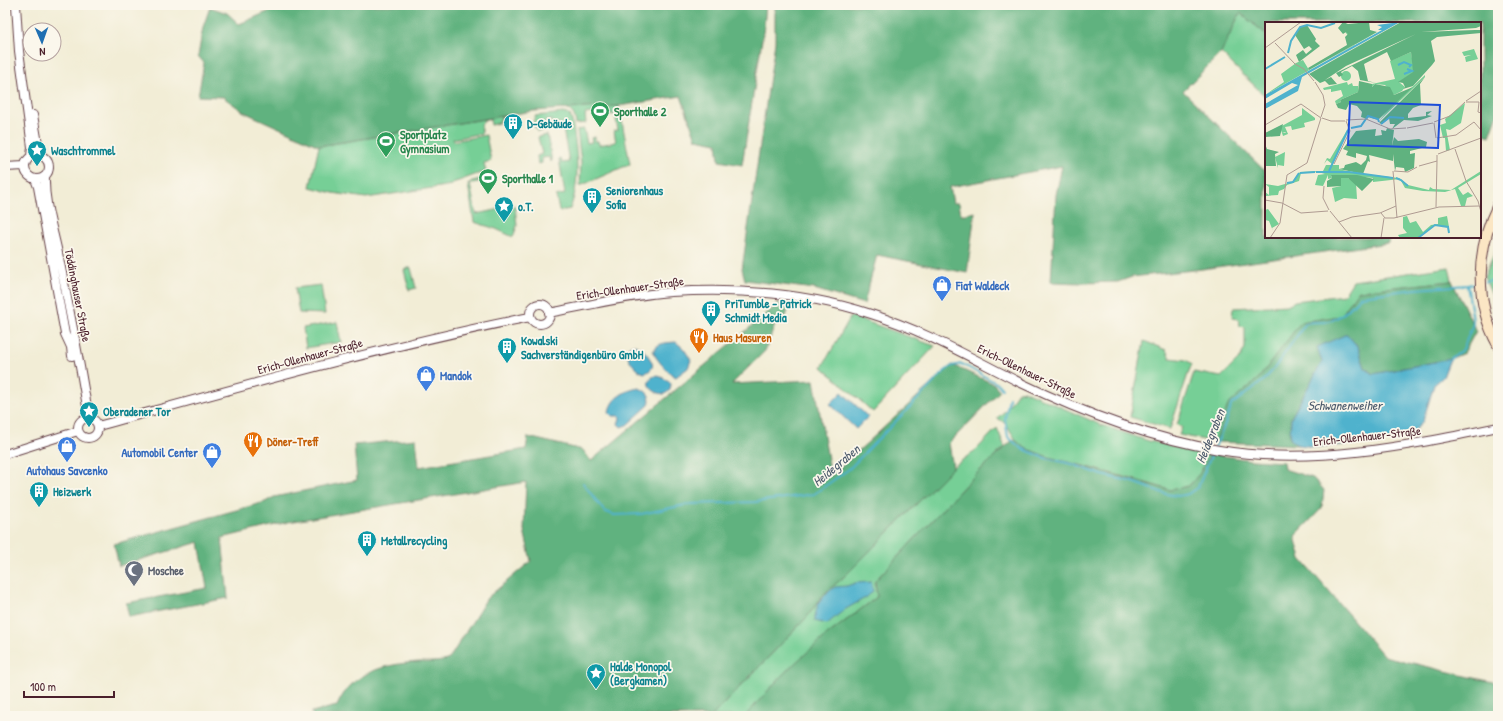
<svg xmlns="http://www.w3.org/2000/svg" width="1503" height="721" font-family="'Patrick Hand',sans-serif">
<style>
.green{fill:#76cf96;stroke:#607760}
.forest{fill:#60b27f;stroke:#556855}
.water{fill:#4fb2cd;stroke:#4c687c}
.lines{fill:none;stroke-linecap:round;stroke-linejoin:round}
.stream{stroke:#4fb2cd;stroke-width:2}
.tertiary-casing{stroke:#633e45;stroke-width:10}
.secondary-casing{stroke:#633e45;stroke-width:12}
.tertiary{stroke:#fff;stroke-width:8}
.secondary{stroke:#fbe6c4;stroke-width:10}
.labels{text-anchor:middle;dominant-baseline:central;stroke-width:3.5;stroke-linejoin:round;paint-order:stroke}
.leisure-label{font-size:12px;font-weight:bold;fill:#27864d;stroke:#fbf7ec;text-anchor:start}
.culture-label{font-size:12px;font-weight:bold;fill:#0d838f;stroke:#fbf7ec;text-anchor:start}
.shop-label{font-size:12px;font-weight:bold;fill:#366cbe;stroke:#fbf7ec;text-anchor:start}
.street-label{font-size:12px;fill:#4a1f2b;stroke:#fbf7ec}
.food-label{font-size:12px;font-weight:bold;fill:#c56008;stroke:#fbf7ec;text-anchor:start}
.worship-label{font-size:12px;font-weight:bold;fill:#5b616d;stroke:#fbf7ec;text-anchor:start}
.water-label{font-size:13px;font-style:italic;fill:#4c5a6c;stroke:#fbf7ec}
.inset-river{fill:none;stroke:#4fb2cd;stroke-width:2}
.inset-road{fill:none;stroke:#af9b92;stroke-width:1}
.view{fill:#1d4ed8;fill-opacity:0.15;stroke:#1d4ed8;stroke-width:2}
.inset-edge{fill:none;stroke:#4a1f2b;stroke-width:2}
</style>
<rect width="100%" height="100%" fill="#fbf7ec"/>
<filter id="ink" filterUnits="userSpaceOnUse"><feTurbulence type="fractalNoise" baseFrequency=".025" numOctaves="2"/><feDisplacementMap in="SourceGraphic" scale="8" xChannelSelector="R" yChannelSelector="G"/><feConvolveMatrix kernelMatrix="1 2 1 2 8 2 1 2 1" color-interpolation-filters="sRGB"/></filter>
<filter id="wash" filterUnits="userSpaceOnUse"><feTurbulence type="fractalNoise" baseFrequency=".012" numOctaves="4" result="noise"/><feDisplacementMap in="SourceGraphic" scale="16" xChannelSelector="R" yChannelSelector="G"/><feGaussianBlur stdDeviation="0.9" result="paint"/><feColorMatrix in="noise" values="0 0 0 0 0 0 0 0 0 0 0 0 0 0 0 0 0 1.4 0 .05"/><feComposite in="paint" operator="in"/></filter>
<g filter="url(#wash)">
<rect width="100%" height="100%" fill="#f2edd6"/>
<path class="green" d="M1240,13L1266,34V97L1221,53Z
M619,106L630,164L580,186L581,162L577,130L584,129L587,143L592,142L591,138L595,137V141H598L599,145L616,142L614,131L618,130L615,114L611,115L610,110L585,114L586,123L576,124C575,116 573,110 564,109Z
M563,113L570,115L572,121C577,151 581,180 570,209L559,211L556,196L565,194L559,159H561L562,163L569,162L562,123L552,124V120L545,121L546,130L537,132L536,127H534L533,122L535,116Z
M502,116L499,123L491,125L490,119L484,120L481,125L482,133L453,139L454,141L486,135L491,161L484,163L486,172C474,174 464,180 452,183V185L366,198L333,193L310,187L319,146Z
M547,135L552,161H550L549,157L542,158V163L538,164L537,156L542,154L538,137Z
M485,178V180L470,184L476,214L515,206L517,226L513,237L496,229L474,222L468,184L472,181Z
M1498,245V296L1495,302L1484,277Z
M1449,267L1452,281L1358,291L1341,316L1301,322L1259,378L1229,405L1215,442L1179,435L1182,427L1177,425L1194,372L1221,377L1240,358L1245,348V327L1240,326L1239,319L1232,318L1233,308L1287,305L1295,301L1344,295L1353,281Z
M408,268H411L416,288L409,290L404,270Z
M321,285L325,314L299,313L295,288Z
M851,316L935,346L873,412L822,367Z
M337,322L341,342L306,348L303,328Z
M1144,341L1166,350L1170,358L1186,360L1192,364L1189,371L1170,429L1130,417Z
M1025,391L1101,425L1149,441L1210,454L1200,473L1189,486L1170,490C1141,481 1113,474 1084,466C1065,461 1043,457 1025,448C1012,441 1011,424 997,418L1005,411L1018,392Z
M997,428L1005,447L972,478L875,581L877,597L827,635L750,716H712L807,617L824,594L846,575L953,467L977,449Z"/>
<path class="forest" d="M284,5H766L764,27L742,165L719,161L717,143L696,139L681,96L619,106L533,111L319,146L244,112L223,97L198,96L204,63L198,56L203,27L210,7L227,13L239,24Z
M775,5H1498V114L1490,136L1480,133V23H1266V34L1240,13L1221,53L1183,91L1266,172V237H1391L1388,243L1202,269L1132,277L1118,282L1083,283L1051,282L1056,195L1062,166L950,187L953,203H959L961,215L975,212L967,273L877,255L864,304L814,289L745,280L742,269L775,42Z
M1452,281L1476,331L1464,353L1450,359L1373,374L1365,368L1358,347L1347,334L1322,362L1291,418L1290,439L1298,445L1215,442L1228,405L1259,378L1301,322L1341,316L1358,291Z
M779,303L788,305L787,314L775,325L765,351L732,384L814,380L831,476L952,365L994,384L1000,391L949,443L953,467L846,575L824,594L807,617L712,716H312V712L337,706C351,672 385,664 419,662C428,662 440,663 449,659L487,598L531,561L524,530L526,482L288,522L222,538L228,598L129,617L126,603L207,588L199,542L119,566L114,544L265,502L274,497L357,480L354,445L416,439L419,467L526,449L528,437L583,450L591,461Z
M1014,439L1025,448L1048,457L1170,490L1189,486L1200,473L1210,454L1252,460L1283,462L1284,469L1313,478L1324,490L1322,508L1295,536L1301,559L1384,656L1470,677L1498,683V716H745L786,671L827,635L877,597L875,581L972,478L1005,447Z"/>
<path class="water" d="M1347,334L1358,347L1365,368L1373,374L1450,359L1443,377L1434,385L1423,421L1412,434L1401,438L1377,442L1316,447L1298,445L1290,439L1291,418L1322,362L1317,347Z
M676,342L684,349L691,360L688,368L676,377C670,375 656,359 653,352C657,342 666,343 676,342Z
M631,345C641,344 647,354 652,362C654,368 650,371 645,373C636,372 626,357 626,349Z
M657,375L669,381L671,384L670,390L665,394C652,394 640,381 657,375Z
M639,388C647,391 652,396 649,405L627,425L621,427L618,424L620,418L619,416H612L609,413C610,398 626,390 639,388Z
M842,392L868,417L856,429L830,404Z
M871,582L873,591L867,597L844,610L827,624L815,621V616L818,604L827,593L835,587L847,586L855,583Z"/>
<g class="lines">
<path class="stream" d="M1485,282L1491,281L1498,277
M1450,359L1463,349L1473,324L1472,314L1467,285L1479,283
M1009,398L1005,419L1008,437L1021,448L1045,458L1072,464L1102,475L1133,482L1166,494L1178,496L1188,494L1198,487L1213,451
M1215,447C1220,436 1229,417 1231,405L1263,381L1273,370L1306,323C1312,322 1319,322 1325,322C1340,320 1352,306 1361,296L1416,289L1467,285
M583,483L604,511L614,515L641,514L690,504L755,502L814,494L849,469L945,371L952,366L962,364L998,384L1002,389"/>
</g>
</g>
<g filter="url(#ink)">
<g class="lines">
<g class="tertiary-casing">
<path id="tertiary" d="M16,5L19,51L32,147L31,156
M33,115L40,155
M25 167a12 12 0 1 1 24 0a12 12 0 1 1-24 0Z
M5,167L25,166
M45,177C44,204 54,232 59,258C70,311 80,365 89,418
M35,179L38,187L65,334L71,347L72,356
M530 314a10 10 0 1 1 20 0a10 10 0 1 1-20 0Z
M549,313C590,305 630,295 671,292C738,288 807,293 871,314C923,330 971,358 1019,382C1083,413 1149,438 1219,450C1313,466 1407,446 1498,427
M78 428a10 10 0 1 1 20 0a10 10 0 1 1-20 0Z
M98,426C241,387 384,346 530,317
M5,454L78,431"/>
</g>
<g class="secondary-casing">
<path id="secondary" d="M1498,205C1476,249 1474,301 1498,345"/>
</g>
<use href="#tertiary" class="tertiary"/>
<use href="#secondary" class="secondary"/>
</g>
</g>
<defs>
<g id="stadium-pin" transform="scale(1)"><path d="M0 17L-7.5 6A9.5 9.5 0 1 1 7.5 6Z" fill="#2e9e5b" stroke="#fbf7ec"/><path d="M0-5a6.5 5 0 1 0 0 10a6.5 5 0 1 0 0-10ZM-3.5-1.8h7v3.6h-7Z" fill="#fff"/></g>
<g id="building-pin" transform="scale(1)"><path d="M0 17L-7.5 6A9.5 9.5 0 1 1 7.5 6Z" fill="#0f9aa8" stroke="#fbf7ec"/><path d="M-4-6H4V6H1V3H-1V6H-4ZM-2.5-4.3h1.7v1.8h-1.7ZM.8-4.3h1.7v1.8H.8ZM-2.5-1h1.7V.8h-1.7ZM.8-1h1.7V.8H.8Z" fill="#fff"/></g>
<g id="sight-pin" transform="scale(1)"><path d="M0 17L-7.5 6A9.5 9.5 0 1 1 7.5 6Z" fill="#0f9aa8" stroke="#fbf7ec"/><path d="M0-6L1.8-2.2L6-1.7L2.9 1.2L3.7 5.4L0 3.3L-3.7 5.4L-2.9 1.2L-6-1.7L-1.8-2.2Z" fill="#fff"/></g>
<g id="shop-pin" transform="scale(1)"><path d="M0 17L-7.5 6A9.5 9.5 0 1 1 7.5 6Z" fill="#3f7fe0" stroke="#fbf7ec"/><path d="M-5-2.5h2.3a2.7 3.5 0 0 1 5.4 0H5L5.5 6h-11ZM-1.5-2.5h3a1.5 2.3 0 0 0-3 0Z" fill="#fff"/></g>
<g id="restaurant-pin" transform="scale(1)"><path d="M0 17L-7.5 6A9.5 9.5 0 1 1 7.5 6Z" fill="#e8710a" stroke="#fbf7ec"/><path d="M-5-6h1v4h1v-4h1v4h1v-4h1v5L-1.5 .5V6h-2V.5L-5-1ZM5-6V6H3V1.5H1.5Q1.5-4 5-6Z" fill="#fff"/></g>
<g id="mosque-pin" transform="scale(1)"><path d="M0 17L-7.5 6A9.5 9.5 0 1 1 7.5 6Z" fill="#6b7280" stroke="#fbf7ec"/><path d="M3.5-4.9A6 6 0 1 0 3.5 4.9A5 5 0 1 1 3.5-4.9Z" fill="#fff"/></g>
</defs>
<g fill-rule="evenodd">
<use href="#stadium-pin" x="600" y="111"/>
<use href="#building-pin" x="513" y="123"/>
<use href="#stadium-pin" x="386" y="141"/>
<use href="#sight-pin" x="37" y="150"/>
<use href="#stadium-pin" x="488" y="178"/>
<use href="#building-pin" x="592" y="197"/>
<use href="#sight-pin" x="504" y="206"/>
<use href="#shop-pin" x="942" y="285"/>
<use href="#building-pin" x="711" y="310"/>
<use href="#restaurant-pin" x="699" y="337"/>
<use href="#building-pin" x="507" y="347"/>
<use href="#shop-pin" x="426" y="375"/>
<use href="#sight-pin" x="89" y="411"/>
<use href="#restaurant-pin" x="253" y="441"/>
<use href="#shop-pin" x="67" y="446"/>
<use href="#shop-pin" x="212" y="452"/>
<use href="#building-pin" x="39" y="491"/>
<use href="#building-pin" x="367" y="540"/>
<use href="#mosque-pin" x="134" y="570"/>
<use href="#sight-pin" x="596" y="673"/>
</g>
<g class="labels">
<g class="leisure-label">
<text x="614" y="111">Sporthalle 2</text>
<text x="400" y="134">Sportplatz<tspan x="400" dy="14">Gymnasium</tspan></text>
<text x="502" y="178">Sporthalle 1</text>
</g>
<g class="culture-label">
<text x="527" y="123">D-Gebäude</text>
<text x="51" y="150">Waschtrommel</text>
<text x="606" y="190">Seniorenhaus<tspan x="606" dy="14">Sofia</tspan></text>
<text x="518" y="206">o.T.</text>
<text x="725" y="303">PriTumble - Patrick<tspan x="725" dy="14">Schmidt Media</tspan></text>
<text x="521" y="340">Kowalski<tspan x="521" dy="14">Sachverständigenbüro GmbH</tspan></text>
<text x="103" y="411">Oberadener Tor</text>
<text x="53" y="491">Heizwerk</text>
<text x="381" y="540">Metallrecycling</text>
<text x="610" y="666">Halde Monopol<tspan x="610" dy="14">(Bergkamen)</tspan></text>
</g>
<g class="shop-label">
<text x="956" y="285">Fiat Waldeck</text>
<text x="440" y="375">Mandok</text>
<text x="198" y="452" text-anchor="end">Automobil Center</text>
<text x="67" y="470" text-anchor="middle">Autohaus Savcenko</text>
</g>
<g class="street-label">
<text transform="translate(630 288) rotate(-8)">Erich-Ollenhauer-Straße</text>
<text transform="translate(78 295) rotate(79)">Töddinghauser Straße</text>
<text transform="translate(310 356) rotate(-15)">Erich-Ollenhauer-Straße</text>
<text transform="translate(1027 371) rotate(26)">Erich-Ollenhauer-Straße</text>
<text transform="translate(1367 436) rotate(-6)">Erich-Ollenhauer-Straße</text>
</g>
<g class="food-label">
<text x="713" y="337">Haus Masuren</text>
<text x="267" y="441">Döner-Treff</text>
</g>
<g class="worship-label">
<text x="148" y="570">Moschee</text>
</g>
<g class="water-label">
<text x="1345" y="405">Schwanenweiher</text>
<text transform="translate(1210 436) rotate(-68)">Heidegraben</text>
<text transform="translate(836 465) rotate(-40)">Heidegraben</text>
</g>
</g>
<g transform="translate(1265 22)">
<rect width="216" height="216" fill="#f2edd6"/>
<path d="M78,7L98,17L112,10L0,73L19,60L16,52L31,41L38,38L44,48L90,23ZM209,27L213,37L201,40L200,35L206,33L199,34L197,30ZM146,30L149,50L134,60L140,65L137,69L129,73L120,63L110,62L107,65V62L130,57L125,39ZM76 54a5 5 0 1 1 10 0a5 5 0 1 1-10 0ZM160,53V55L114,99L122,89ZM82,60L83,63L87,61L88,64H93V70L75,78L76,80L71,82L70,79L78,74L76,68L66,70V67L59,68L58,66ZM200,81L196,101L185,108L181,107L185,128L181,129L180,116H178L175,103L181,101L180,97ZM37,86L50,96V98L39,101L40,105L27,108L26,104L20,105L23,112L18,114L17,111H20L21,110L17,111L15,105L37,93ZM84,105L67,142L62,138L59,142L62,136L65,137ZM20,130L19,144L13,143V146L10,135ZM61,143H74V147L90,151L134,156L143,163L164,168L165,165L168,167L186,168L216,149V152L193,166L198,173L203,170L208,174L202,176L200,184H196L190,167L180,170L158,169L140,166L135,157L108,160V156L81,153H71L73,154L70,156L66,153L67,156L63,157V153L58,164L50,163L53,153L60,152L53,150L36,151L34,159L22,163L19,167L14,169L13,173L0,174V170L4,173V165L0,162L13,164L27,160L35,150L58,149ZM76,156H83L91,161L92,177L79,176L70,180L67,166L76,164ZM3,187L14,202L7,206L8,209L4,199L0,198V188ZM142,194L145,201L151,199L158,210L166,203L173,202V196L182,194L184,205L170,203L154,216H135L133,213L142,211L138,206V195Z" fill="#76cf96"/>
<path d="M78,0L83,2L104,0L105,8L112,10L44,48L43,46L82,23L80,15L83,12L81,10L78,12L73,6ZM136,0H216V4L211,6L156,10L210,8H216V11L172,15L166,19L170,39L167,43L148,64L138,67L140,65L138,61L133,60L148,50L146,30L126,39L122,30L99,42L103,59L111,61L95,58L93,49L87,44L76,50L78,53L74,55L71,51L151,12L81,44L60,58L66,55L72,62L64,63L60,59L55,61L44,52ZM42,3L51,17L50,19L55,24L34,40L31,33L38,28L41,32L47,27L44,24L39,27L30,13L35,5ZM160,55L155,62L156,83L148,86L143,92V96L161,94V90L167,89L162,93L167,94L153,99L139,98L127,107L130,102H125L124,96L117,102L114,101ZM94,59L107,62V65L110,62L125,65L129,73L148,65L113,98L104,95L102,97L96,95L97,90L92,84L84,82L81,88L73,86L71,82L76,80L75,78L93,70ZM18,102L15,114L0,115V111ZM122,106L129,108L127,124L129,115L133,119L154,117L162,120L161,125L145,129V132L150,131L149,146L140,150L139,146L131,145L130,149L128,132V139L104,133L105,140L103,139L98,152L74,147L79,146L80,143L91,140L96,143L101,138L102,134L91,131V136L81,133L83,129L78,127L91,109L111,107L110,114L117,113L116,108L121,109ZM0,122L2,127L14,130L10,132L11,144H0ZM66,153H92L109,157L97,169L83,156H76V164L62,165V159L67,156Z" fill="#60b27f"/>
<path d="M135,0L37,55L33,69L0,87V82L33,63L27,61L0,77V73L117,8H113L117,5L112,3Z" fill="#4fb2cd"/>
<path class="inset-river" d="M23,31L26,19L35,5L42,3L56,6L70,1M133,43L139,40L146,43L144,45M0,47L20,35M139,52L147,49L142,47M116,102L125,95L139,96M86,106L96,104L103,94L113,97L114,100M64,149L83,108M51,150H84L128,156M35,151L50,150M131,156L136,158L143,164M22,161L28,160L34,151M153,216L170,203L183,205L184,211"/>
<path class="inset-road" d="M10,21L30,42L39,47L49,59M0,26L36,0M50,60L58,73L60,83L56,95M201,79L216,69M201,80H214L213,90L216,91M57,96L66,99H80M81,98L101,97L125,107L141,106M169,100L185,94L200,80M169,101L171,116M0,103L36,82L56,96M142,106L168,101M172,116L191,113L209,100L216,108M190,127L201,159L213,179L216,190M173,132L216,116M69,142L85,109L81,99M154,144L172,139V133M129,149L143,150L152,145M59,164L58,176L64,188M0,178L17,181L36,191L63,189M131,184L132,196M171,185L172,139M65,189L87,216M116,191L120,196H129L174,185L214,184M74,200L87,195L115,191L131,184L128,149M5,216L15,201L22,153L42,141L56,96M116,216L119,196"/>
<path class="view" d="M85,80L175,83L173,126L83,123Z"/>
<rect width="216" height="216" class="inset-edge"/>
</g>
<rect width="1503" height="721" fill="none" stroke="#fbf7ec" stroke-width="20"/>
<g transform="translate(42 42) rotate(178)"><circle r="19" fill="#fbf7ec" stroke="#b4a19f"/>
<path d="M0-3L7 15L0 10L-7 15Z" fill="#1f6fb2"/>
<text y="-6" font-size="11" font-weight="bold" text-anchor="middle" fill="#4a1f2b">N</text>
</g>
<path d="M24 691v6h90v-6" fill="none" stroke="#4a1f2b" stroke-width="2"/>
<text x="30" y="691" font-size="12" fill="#4a1f2b" stroke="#fbf7ec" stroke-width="3" paint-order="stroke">100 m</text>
</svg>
